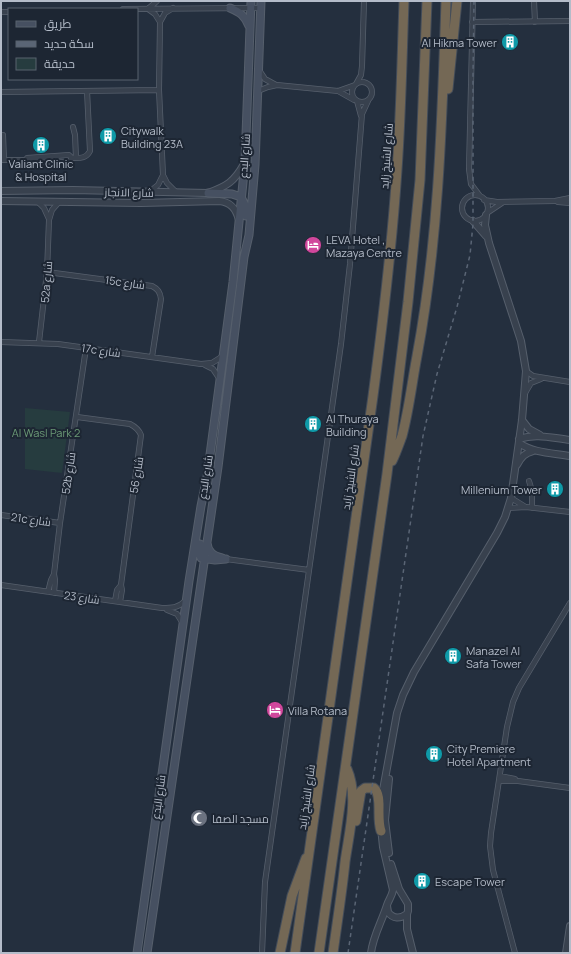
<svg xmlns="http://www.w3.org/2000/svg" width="571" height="954" font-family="Manrope,Cairo,sans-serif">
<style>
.green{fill:#263c3f}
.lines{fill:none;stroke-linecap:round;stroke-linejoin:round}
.minor-casing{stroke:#565f6c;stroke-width:6}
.tertiary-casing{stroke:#565f6c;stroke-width:8}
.secondary-casing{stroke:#565f6c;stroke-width:9}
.motorway-casing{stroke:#434c59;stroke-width:11}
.minor{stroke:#38414e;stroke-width:4.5}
.tertiary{stroke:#38414e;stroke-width:6}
.secondary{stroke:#465061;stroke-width:7}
.motorway{stroke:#746855;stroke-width:9}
.rail{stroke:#5a6575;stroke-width:1.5;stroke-dasharray:4 4;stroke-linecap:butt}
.labels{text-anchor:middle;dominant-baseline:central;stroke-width:4;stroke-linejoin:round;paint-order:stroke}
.poi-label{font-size:11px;fill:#b4bcc9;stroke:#1d2633;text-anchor:start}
.street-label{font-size:11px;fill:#b4bcc9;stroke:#1d2633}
.park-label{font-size:11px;fill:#6b9a76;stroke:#1d2633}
</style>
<rect width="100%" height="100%" fill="#242f3e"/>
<path class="green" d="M25,408L70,412L62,473L25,469Z"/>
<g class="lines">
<g class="minor-casing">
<path id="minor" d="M473,1L469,169L471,184L480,196
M534,1L535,22
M149,8L157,1
M173,8L165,13L160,22L159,90L163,175L167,183L176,192
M123,9L261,8
M148,9L155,14L160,22
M1,12H9
M472,22L570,21
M259,70L265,79L276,85
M352 92a10 10 0 1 1 20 0a10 10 0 1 1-20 0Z
M356,84L361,75L362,66L364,1
M258,91L268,87L277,85L338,91L355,85
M338,91L354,100
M1,92L159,90
M357,101L361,116
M73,127L75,135L76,158
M3,135L4,160
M69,155L72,158L69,162L27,161L26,160L27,158Z
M72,158C80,158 86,159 90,151L87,91
M1,160H26
M149,192L158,185L163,175
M462 208a13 13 0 1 1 26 0a13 13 0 1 1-26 0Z
M484,200L497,202L555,201L570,198
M38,202L44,208L49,219
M558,202L570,203
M487,213L502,203
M47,272L152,286C158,289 160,292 161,299L152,357
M1,342L58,344L201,364L212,363L223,356
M39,342L47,272L49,220L52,210L59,202
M205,365L213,369L219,378
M526,371L533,376L570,382
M525,393L531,383L541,379
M77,417L130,424C136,427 139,430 141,435L121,585L122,590L120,602
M529,481L532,491V508
M511,498L524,506
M508,508L526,507L570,512
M1,515L60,523
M226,559L309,570
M1,585L162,608C172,608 178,608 185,601
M48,592L51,580L54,574
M54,593L55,580L54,574L60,523L86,348
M115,601L117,590L121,585
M167,610L177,614L182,622
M500,776L515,779
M500,781H518L570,788
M262,953L265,882L341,344L350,264L362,114L368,101
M515,953L493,870L490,846L491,833L507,727L513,702L519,688L570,603"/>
</g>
<g class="tertiary-casing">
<path id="tertiary" d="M1,191L73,190L208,193C227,186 234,182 244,164
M1,201L141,203L219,201C231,202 236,209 239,220
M473,221L486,236
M522,420L529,429L540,435
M519,439C536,433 552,438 570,440
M519,443C533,453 553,453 570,456
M517,465C521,457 525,453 533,451
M381,801L397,713L403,695L414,672L497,533L505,517L511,498L522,420L526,371L521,341L489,243L485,225L486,215
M389,853L385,820L389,779
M391,864L399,889L408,904V911L407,914V929L413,953
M387,906L388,912C393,919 400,919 407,914
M371,953C373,936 382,921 387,905C389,899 392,896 393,890L383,847L381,828
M566,953L570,926"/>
</g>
<g class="secondary-casing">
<path id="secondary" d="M230,8C240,12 245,16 249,26
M208,193L232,194L241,197L246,207V216
M207,543C208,552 213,556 222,558
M200,544L199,554L201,558L215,560L226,559
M137,953L189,581L201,506L207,477L233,282L245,162L251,1
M147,953L218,467L244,257L249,235L255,165L261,1"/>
</g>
<g class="motorway-casing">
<path id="motorway" d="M448,89L457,1
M392,461C396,453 399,444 402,436C409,410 412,382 417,356C439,238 442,120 446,1
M356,821L361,791L365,788H374C383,796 376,817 381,831
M280,953L292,896L306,858
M295,953L373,396C383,321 392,246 397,170C401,114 402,57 404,1
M319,953L387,474L408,302L420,180L427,1
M333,953C337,923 342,892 345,862C349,833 359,796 347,769"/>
</g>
<use href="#minor" class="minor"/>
<use href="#tertiary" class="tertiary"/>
<use href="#secondary" class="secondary"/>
<use href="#motorway" class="motorway"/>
<path class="rail" d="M348,953L423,436L437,374L457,307L470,255L473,224V76L474,1"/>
</g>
<defs>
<g id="building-disc" transform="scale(0.9)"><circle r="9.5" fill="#0f9aa8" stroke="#1d2633"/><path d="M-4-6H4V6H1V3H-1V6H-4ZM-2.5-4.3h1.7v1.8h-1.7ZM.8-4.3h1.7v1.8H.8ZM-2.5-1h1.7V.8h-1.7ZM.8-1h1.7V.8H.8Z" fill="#fff"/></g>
<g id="hotel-disc" transform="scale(0.9)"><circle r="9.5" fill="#d1479c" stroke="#1d2633"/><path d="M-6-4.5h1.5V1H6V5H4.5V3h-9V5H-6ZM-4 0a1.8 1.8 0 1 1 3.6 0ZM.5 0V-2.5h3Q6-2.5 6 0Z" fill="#fff"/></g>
<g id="mosque-disc" transform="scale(0.9)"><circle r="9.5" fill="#6b7280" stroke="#1d2633"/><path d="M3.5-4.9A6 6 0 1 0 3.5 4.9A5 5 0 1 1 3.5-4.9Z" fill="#fff"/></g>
</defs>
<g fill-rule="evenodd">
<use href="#building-disc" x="510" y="42"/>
<use href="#building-disc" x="108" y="136"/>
<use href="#building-disc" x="41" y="145"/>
<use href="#hotel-disc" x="313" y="245"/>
<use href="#building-disc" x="313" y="424"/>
<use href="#building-disc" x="555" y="489"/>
<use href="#building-disc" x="453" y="656"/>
<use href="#hotel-disc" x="275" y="710"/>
<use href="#building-disc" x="434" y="754"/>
<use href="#mosque-disc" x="199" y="818"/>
<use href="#building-disc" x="422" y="881"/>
</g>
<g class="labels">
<g class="poi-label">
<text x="497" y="42" text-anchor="end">Al Hikma Tower</text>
<text x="121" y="130">Citywalk<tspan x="121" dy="13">Building 23A</tspan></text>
<text x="41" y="163" text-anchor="middle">Valiant Clinic<tspan x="41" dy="13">&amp; Hospital</tspan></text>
<text x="326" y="239">LEVA Hotel ,<tspan x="326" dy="13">Mazaya Centre</tspan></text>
<text x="326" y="418">Al Thuraya<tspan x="326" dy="13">Building</tspan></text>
<text x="542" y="489" text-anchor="end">Millenium Tower</text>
<text x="466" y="650">Manazel Al<tspan x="466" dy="13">Safa Tower</tspan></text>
<text x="288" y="710">Villa Rotana</text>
<text x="447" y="748">City Premiere<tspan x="447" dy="13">Hotel Apartment</tspan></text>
<text x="212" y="818">مسجد الصفا</text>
<text x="435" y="881">Escape Tower</text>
</g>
<g class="street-label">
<text transform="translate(244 156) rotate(-86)">شارع البدع</text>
<text transform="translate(386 156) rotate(-86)">شارع الشيخ زايد</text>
<text transform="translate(129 192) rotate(1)">شارع الانجاز</text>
<text transform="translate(46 282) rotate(-85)">52a شارع</text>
<text transform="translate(125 282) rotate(8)">15c شارع</text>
<text transform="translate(101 350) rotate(8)">17c شارع</text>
<text transform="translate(68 473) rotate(-82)">52b شارع</text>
<text transform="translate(136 475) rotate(-81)">شارع 56</text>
<text transform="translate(205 477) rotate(-81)">شارع البدع</text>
<text transform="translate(350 477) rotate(-82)">شارع الشيخ زايد</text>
<text transform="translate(31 519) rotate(8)">21c شارع</text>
<text transform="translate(82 597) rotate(8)">شارع 23</text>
<text transform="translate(158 797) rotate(-82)">شارع البدع</text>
<text transform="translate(306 797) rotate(-82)">شارع الشيخ زايد</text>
</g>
<g class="park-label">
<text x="46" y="432">Al Wasl Park 2</text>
</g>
</g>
<rect width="571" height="954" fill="none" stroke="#b4bcc9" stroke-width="4"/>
<rect x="8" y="8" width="130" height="72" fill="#1d2633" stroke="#59626f"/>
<rect x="16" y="21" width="20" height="6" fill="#465061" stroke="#59626f"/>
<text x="44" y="28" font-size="12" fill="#b4bcc9">طريق</text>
<rect x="16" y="41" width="20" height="6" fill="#5a6575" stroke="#59626f"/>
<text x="44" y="48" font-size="12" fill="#b4bcc9">سكة حديد</text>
<rect x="16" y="58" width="20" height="12" fill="#263c3f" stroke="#59626f"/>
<text x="44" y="68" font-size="12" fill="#b4bcc9">حديقة</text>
</svg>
